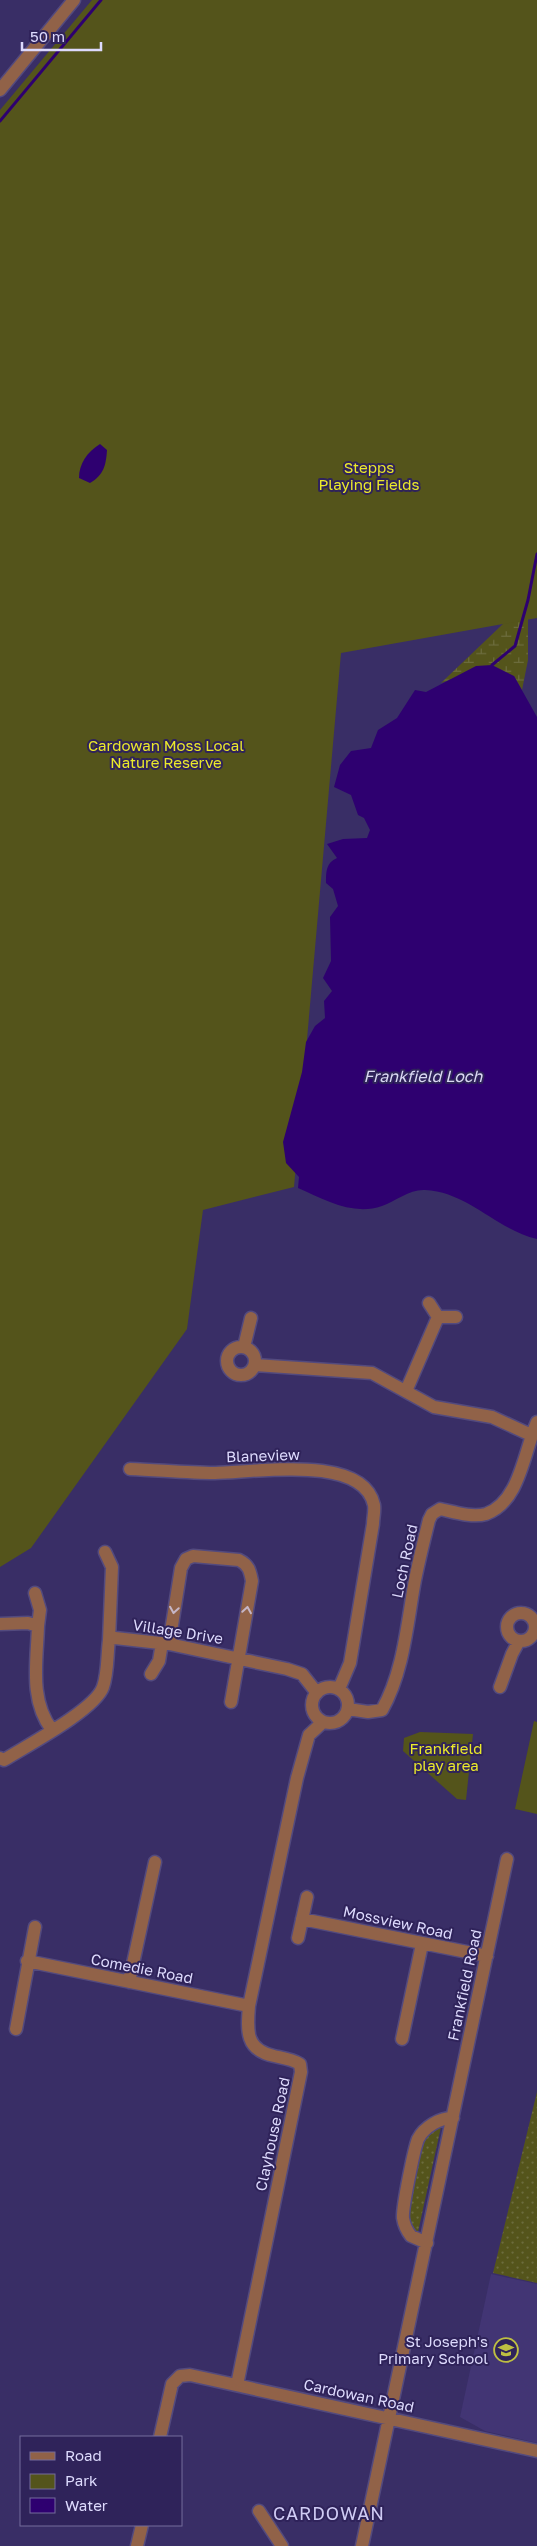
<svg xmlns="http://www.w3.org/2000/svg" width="537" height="2546" font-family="'Golos Text',sans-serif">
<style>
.built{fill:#423574}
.grass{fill:url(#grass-dots)}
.wetland{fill:url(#wetland-marsh)}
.park{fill:#54541b}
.water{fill:#2e0070}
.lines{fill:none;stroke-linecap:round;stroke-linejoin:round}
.stream{stroke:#2e0070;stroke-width:3}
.street-casing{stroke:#534a7e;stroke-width:15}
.street{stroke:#916248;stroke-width:12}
.oneway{stroke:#c6b6c7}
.labels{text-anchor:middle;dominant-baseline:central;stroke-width:4;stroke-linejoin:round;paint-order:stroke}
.park-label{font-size:15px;fill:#ebea2a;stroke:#2f235a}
.street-label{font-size:15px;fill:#dddafd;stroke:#2f235a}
.poi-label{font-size:15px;fill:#dddafd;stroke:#2f235a;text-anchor:end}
.water-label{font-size:16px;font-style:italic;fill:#dad8f3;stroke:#2f235a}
.quarter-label{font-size:18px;letter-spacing:1px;fill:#cfcbf4;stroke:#2f235a}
</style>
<defs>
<pattern id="grass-dots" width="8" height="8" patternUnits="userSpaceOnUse" patternTransform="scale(1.25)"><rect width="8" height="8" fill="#54541b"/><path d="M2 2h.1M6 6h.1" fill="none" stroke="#6c6c3d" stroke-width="1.8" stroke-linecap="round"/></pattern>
<pattern id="wetland-marsh" width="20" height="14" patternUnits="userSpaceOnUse" patternTransform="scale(1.25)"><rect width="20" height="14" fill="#54541b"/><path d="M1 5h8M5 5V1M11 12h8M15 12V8" fill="none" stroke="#6c6c3d"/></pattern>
</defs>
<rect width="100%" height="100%" fill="#392e66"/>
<path class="built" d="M491,2274L537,2284V2443L485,2431L460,2417Z"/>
<path class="grass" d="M537,2092V2283L493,2273Z
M437,2125L441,2127L418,2232H414L407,2220L422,2138Z"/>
<path class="wetland" d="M528,600V660L522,690L514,676L452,679L441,683Z"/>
<path class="park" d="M92,0H537V618L341,653L294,1187L203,1210L187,1329L31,1548L0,1567V110Z
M534,1721L537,1722V1814L515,1809Z
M420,1732L473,1734L466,1800L457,1799L403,1751L404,1738Z"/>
<path class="water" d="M100,444L107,450C106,465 104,475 90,483L79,478C79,464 87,452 100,444Z
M492,665L514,676L537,717V1239C497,1230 468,1192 425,1190C410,1189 396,1201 382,1206C353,1216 325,1200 298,1188L299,1177L286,1163L283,1142L302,1072L306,1042L315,1026L325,1018L324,1001L332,991L323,978L331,961L330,917L338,906L333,889L326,883C326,871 326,863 337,858L327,844L343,839L367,838L370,830L364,818L358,815L351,795L334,787L340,765L351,751L371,748L378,730L397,718L415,690L426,692L476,666Z"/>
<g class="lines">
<path class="stream" d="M0,121L101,0
M492,665L515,646L528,600L537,554"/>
<g class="street-casing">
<path id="street" d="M0,90L74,0
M429,1303L438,1317H456
M227 1361a14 14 0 1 1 28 0a14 14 0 1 1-28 0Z
M244,1347L251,1318
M255,1365L372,1373L434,1407L492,1417L531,1435
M406,1391L438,1317
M130,1469C158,1470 187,1473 215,1473C251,1473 363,1453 374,1505C375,1511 373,1518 373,1524L350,1663L339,1689
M105,1552L112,1567L109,1640
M35,1593L40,1610L38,1626
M507 1627a14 14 0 1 1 28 0a14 14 0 1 1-28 0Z
M0,1624L28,1623L38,1626C37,1661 29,1700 52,1730
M169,1644L181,1568L186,1559L193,1556L239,1560C249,1565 250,1571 252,1581L231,1702
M151,1674L159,1661L162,1643
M500,1687L512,1654L519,1641
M312 1705a18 18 0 1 1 36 0a18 18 0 1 1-36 0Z
M348,1709L368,1712L382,1710C404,1671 407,1623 415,1580C419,1560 424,1540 429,1520L432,1514L440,1509C454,1512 472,1518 486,1514C520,1502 524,1451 537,1422
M0,1758L4,1760C26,1746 95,1710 103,1687C108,1673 107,1655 109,1640L115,1638L169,1644L287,1669L302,1674L317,1693
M302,1919L487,1956
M298,1938L307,1897
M27,1961L249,2006
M129,1982L155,1862
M16,2029L35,1927
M402,2039L422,1944
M427,2243L411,2236C407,2231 404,2225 403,2218C402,2208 414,2149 418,2139C424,2127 441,2117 453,2118
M237,2385L301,2072L300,2064C292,2059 283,2058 274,2056C245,2050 247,2030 249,2006L297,1778L309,1735L323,1722
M160,2437L172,2384L180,2376L190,2375L537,2451
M259,2511L282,2546
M137,2546L142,2525
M362,2546L507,1859"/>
</g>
<use href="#street" class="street"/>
</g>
<defs><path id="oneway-chevron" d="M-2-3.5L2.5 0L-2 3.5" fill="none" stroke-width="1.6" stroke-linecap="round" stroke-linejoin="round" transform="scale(1.25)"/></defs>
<g class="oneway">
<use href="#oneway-chevron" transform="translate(174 1610) rotate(99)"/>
<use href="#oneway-chevron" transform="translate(247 1610) rotate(-81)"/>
</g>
<defs>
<g id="school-ring" transform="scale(1.25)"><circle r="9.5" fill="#2f235a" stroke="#bebf42" stroke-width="1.5"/><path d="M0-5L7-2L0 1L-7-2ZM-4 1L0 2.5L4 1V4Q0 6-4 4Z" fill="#bebf42"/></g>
</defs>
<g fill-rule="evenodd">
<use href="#school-ring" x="506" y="2350"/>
</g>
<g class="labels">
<g class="park-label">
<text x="369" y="467">Stepps<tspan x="369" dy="17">Playing Fields</tspan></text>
<text x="166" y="745">Cardowan Moss Local<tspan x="166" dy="17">Nature Reserve</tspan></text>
<text x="446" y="1748">Frankfield<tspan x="446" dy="17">play area</tspan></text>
</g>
<g class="street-label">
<text transform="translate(263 1455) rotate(-2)">Blaneview</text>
<text transform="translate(404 1561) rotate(-78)">Loch Road</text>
<text transform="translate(178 1631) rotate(9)">Village Drive</text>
<text transform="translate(398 1922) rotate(12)">Mossview Road</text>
<text transform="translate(142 1968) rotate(11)">Comedie Road</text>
<text transform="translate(464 1985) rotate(-78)">Frankfield Road</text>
<text transform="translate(272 2134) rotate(-78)">Clayhouse Road</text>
<text transform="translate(359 2395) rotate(12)">Cardowan Road</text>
</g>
<g class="poi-label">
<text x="488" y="2341">St Joseph's<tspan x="488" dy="17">Primary School</tspan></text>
</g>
<g class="water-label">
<text x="423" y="1076">Frankfield Loch</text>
</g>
<g class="quarter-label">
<text x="329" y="2513">CARDOWAN</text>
</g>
</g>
<rect x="20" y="2436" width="162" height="90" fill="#2f235a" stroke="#756c9b"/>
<rect x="30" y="2452" width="25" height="8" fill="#916248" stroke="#756c9b"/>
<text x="65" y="2461" font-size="15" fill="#dddafd">Road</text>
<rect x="30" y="2474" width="25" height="15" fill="#54541b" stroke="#756c9b"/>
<text x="65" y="2486" font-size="15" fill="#dddafd">Park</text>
<rect x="30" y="2498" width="25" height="15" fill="#2e0070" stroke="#756c9b"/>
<text x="65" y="2511" font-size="15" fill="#dddafd">Water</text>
<path d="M22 42v8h79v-8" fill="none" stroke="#dddafd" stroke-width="2.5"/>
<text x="30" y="42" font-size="15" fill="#dddafd" stroke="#2f235a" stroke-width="4" paint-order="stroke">50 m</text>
</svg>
